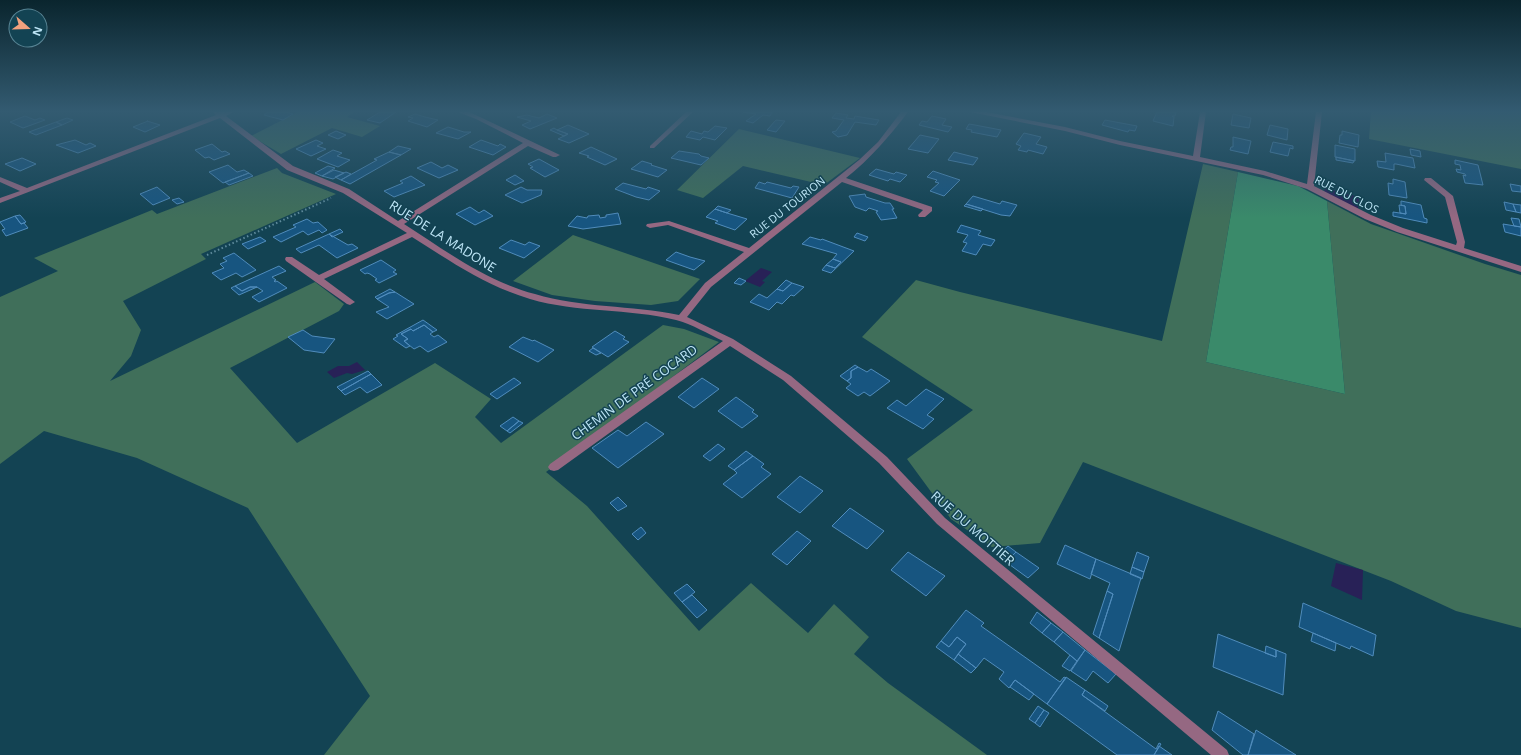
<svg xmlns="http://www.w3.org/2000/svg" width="1521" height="755" font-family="'Open Sans',sans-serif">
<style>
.green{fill:#406f5a}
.forest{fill:#3a8a6a}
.water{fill:#282157}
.building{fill:#175580;stroke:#508cbc}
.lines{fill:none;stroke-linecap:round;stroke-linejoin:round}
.path{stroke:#5e8a9b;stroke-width:2;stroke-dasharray:1.5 2.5;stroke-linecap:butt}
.minor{fill:#956882;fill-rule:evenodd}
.labels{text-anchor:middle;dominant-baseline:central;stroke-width:3;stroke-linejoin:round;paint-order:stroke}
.far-street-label{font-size:11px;fill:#bde5f6;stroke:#134353}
.street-label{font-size:13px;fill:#bde5f6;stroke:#134353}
</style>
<rect width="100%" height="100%" fill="#134353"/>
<path class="green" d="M298,112H354L347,117L380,126L362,137L332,128L281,154L251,136Z
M1371,112H1521V169L1369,139Z
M739,129L860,158L824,185L743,166L703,198L677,190Z
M1203,164L1238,172L1206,362L1345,394L1327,201L1371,224L1485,264L1521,275V628L1456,611L1391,581L1083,462L1040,543L992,547L951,519L907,459L973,410L862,337L916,280L960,292L1162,341Z
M277,168L282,173L336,194L201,254L206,259L123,301L141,330L131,356L110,381L315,282L344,304L339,311L230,368L297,443L435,363L491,399L475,417L501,443L663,325L684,329L719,342L546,472L587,506L699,631L751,583L808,633L834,604L869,637L854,654L888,683L987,755H324L370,696L248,508L137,458L44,431L0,464V297L58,271L34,258L152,210L157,214Z
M573,235L700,279L678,301L651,305L595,301L552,295L513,281Z"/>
<path class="forest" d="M1238,172L1298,186L1327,201L1345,394L1206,362Z"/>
<path class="water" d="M1325,188L1359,197L1358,211L1324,192Z
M761,268L772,272L762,281L765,282L760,287L745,281Z
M357,362L365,370L352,374L347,373L334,378L327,372L338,366H349Z
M1336,563L1363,570L1362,600L1331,586Z"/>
<path class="building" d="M268,112H286L293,114L283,120L264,115Z
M380,112H396L380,123L367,120Z
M743,112H772L770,116L763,115L753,123L746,121L756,114Z
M1157,112H1176L1175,116H1172L1174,117L1173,126L1153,121Z
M836,113L848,115L846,118L854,119L855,116L879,120L876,125L855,122L847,135L838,137L832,132L836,131L844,120L832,118Z
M415,114L425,117L438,120L427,127L408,121L413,118L408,117Z
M547,114L557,118L530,129L522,125L531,121L517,117L527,115L539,118Z
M1233,114L1251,118L1249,128L1231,125Z
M25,116L35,120L40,118L45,120L23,128L10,122Z
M932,116L946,119L942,125L952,127L948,132L919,125L922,121L927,122Z
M67,118L73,120L62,125L56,122Z
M776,120L785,121L776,132L767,130Z
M1105,120L1137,126L1135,131L1129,130L1128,132L1102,125Z
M147,121L160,125L145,132L133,127L148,121Z
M56,122L62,125L36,135L29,132Z
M969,124L975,125L1001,130L997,137L971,132L972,130L966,129Z
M568,125L589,134L569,143L558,139L568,134L557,130Z
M1270,125L1288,129L1287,140L1267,135Z
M715,126L727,128L715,140L703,137L700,140L686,137L691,131L702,134L704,131L708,132Z
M448,127L464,132H471L458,139L436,133Z
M554,128L557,130L568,134L564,136L550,130Z
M336,131L346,135L338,139L328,135Z
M1342,131L1359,135L1358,147L1339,143L1340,135H1342Z
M1024,133L1041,137L1036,144L1047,147L1043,154L1028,150L1027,152L1018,150L1021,146L1016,144Z
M920,135L939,139L928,153L908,149Z
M1233,137L1251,141L1248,154L1230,150L1231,147H1233Z
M75,140L86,145L90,143L96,146L78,153L56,145Z
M316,140L323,143L317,146L326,149L311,156L296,149Z
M481,140L498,146L500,144L506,147L493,155L469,147Z
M1273,142L1293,146V149L1290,148L1288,156L1270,152Z
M212,144L222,152L225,151L230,154L214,160L209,157L205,158L195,150Z
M1335,145L1355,149V161L1335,157Z
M398,146L411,149L401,155L389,152Z
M591,147L617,159L605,165L587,157L589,156L579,153Z
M1410,149L1420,151L1421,157L1411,155Z
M333,150L342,153L337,156L350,160L338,167L317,159Z
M679,151L699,154L701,156L709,158L701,165L671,158Z
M389,152L401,155L350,184L341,180L377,160L374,159Z
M954,152L978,158L973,165L948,160Z
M1385,153L1413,158L1415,168L1396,164H1394V170L1378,167L1377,161L1386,162Z
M1336,157L1354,161L1353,163L1336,160Z
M22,158L36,164L20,171L5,164Z
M539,159L559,170L545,177L530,168L533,167L528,164Z
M1455,160L1478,165L1483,185L1465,183L1463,175L1466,176L1465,174L1457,172L1456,169L1461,170L1460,165L1455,164Z
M642,161L652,164L651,165L667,170L658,177L631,169Z
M431,162L442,168L448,165L458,170L439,178L417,168Z
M228,165L237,172L244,170L249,173L223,183L209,172Z
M328,166L335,168L322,176L315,173Z
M876,169L894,174L896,172L907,175L900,182L890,179L888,181L869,175Z
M334,170L344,173L333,179L322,176Z
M933,171L960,180L944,196L930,191L939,183L935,182L937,180L927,177Z
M346,172L351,174L341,180L335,177Z
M249,173L253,176L229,185L225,182Z
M515,175L524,181L515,185L506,180Z
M411,176L425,185L394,197L384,191L403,183L400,181Z
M1393,179L1405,182L1407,198L1389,195L1388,183L1393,184Z
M759,182L765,184L767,182L791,188L793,186L799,187L792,198L755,188Z
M623,183L646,189L648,187L660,191L649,200L636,197L615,189Z
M1510,184L1521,186V192L1512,191Z
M157,187L170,198L153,205L140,194Z
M521,187L527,190H542L541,195L522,203L505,195Z
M865,194L866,197L885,203H890L894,209H892L897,218L881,220L876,212L878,211L869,208L866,211L855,207L849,196Z
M973,196L1000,204L1002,201L1017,205L1010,216L1001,215L966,204Z
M179,198L184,202L177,204L172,200Z
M1401,201L1421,205L1424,218L1427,219V223L1393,216V212L1406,214L1405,206L1401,205Z
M1504,202L1513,204L1516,212L1506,210Z
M966,204L983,209L981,211L964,206Z
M1513,204L1521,205V213L1516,212Z
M1399,205L1405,206L1406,214L1400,213Z
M718,206L731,210L727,213L715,209Z
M470,207L479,213L484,210L493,216L475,225L456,214Z
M715,209L727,213L747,219L735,230L715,223L718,221L706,217Z
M618,213L621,224L583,229L568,226L577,216L587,218L588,216L599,215L600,218L606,217V215Z
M20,215L26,222L21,224L15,216Z
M15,216L21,224L24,223L28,228L6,236L2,230L5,229L0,222Z
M1511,218L1519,219L1521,227L1514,226Z
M307,219L313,223L318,222L327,230L322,233L319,230L308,235L303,231L281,242L273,237L296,227L293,225Z
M1503,224L1521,227V236L1505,232Z
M961,225L981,231L978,235L995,240L991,246L983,244L976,255L962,251L967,243L963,242L968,235L957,232Z
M340,229L343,232L332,237L329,234Z
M857,233L868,237L865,241L854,237Z
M329,234L348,245L352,244L358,248L337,258L319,245L301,253L296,249Z
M260,237L266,241L248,249L242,244Z
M810,237L821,240L822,239L854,251L831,273L822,270L826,265L835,268L841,262L833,259L837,254L802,244Z
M511,240L525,245L529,242L540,246L524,258L499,248Z
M676,252L690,257L705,261L694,270L666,260Z
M234,253L256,270L242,277L236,273L221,280L212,273L224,268L220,264L227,261L223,258Z
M833,259L841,262L835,268L826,265Z
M381,260L396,270L393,272L397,274L379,283L375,280L377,279L370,274L367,273L365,274L360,270Z
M279,266L286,271L272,277L276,280L274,281L275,282L277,281L287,288L259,302L252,297L263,291L257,287H250L242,291L235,286Z
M739,278L746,281L741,285L734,283Z
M786,280L792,283L783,291L777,289Z
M792,283L804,287L794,296L791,295L782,304L777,302L769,310L750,302L759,294L767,298L777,289L783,291Z
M235,286L242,291L250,287H257L239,295L231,288Z
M390,289L395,292L389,293L377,299L375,297Z
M395,292L414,304L387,319L376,312L389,307L377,299L389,293Z
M423,320L437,330L433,332L424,325L413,331L411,329L401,334L408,339L404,341L410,346L406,348L393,339L398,336L396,335Z
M424,325L433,332L430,334L434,337L438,335L447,342L428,352L420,346L414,349L404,341L408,339L401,334L411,329L413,331Z
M303,330L312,336L335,339L324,353L304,350L288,337Z
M615,331L625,337L623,339L629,342L608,357L592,347Z
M523,337L533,341L534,340L554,350L538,362L509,347Z
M593,348L601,353L596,355L589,351Z
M855,365L858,367L851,371V378L847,381L840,376Z
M858,367L867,372L871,369L890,381L870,396L864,392L858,396L846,388L851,384L847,381L851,378V371Z
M368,371L371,374L341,391L337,387Z
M371,374L382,385L367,393L360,387L345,395L341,391Z
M514,378L521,383L497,399L490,394Z
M702,378L719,389L694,408L678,397Z
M926,389L944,399L927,415L934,419L923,429L887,408L897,400L906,406Z
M736,397L754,410L752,412L758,416L742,428L718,411Z
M513,417L519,421L507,431L500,426Z
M519,421L523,423L510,433L507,431Z
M646,422L664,434L618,468L592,448L618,430L627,436Z
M718,444L725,449L710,461L703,456Z
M746,451L753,456L734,470L728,466Z
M753,456L764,464L761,467L771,474L742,498L723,484L737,473L734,470Z
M800,476L823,491L800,513L777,497Z
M618,497L627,506L618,511L610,503Z
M850,508L884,531L867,549L832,526Z
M641,527L646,533L638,540L632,534Z
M797,531L811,541L787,565L772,554Z
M1065,545L1096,559L1090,579L1057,564Z
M1008,546L1016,552L1007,561L999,554Z
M908,552L945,576L926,596L891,570Z
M1016,552L1039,568L1028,578L1006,562Z
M1137,552L1149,557L1144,572L1132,567Z
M1096,559L1141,578L1119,651L1099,638L1113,594L1107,591L1110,583L1091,574Z
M1132,567L1144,572L1142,579L1130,574Z
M687,584L695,592L682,602L674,593Z
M1107,591L1113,594L1099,638L1093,634Z
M692,595L707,610L697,618L682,602Z
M1303,603L1376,635L1373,656L1351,646L1350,649L1299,627Z
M966,610L984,623L981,626L1060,682L1064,677L1066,678L1047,704L1015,680L1009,688L999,679L1004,672L984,658L976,668L958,654L966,644L957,637L949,647L941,641Z
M1037,612L1051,623L1042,633L1030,623Z
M1051,623L1063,632L1054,642L1042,633Z
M1063,632L1085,650L1077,661L1054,642Z
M1313,633L1336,643L1335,651L1311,641Z
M1218,634L1276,657V650L1286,654L1283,695L1213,667Z
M957,637L966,644L954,660L936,647L941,641L949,647Z
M1266,646L1276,650V657L1265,653Z
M1085,650L1116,674L1108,683L1093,671L1086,681L1071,671Z
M958,654L976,668L971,673L954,660Z
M1070,655L1077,661L1070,671L1062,666Z
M1066,677L1085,690L1082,695L1156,749L1159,743L1161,744L1154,755H1117L1047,704Z
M1015,680L1034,694L1029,700L1010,687Z
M1085,690L1108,706L1105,711L1082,695Z
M1038,706L1044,710L1035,723L1029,719Z
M1044,710L1049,713L1040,727L1035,723Z
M1218,711L1254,734L1248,755H1243L1212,730Z
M1256,730L1296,755H1248Z
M1159,746L1172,755H1154Z"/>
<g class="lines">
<path class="path" d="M207,255L331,198"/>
<path class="minor" d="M213,112H233L226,116L293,166L349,189L398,221L523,143L476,119L458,112H469L480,117L560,155L556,157H553L528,146L404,224C446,251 486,281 535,294C581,308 631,305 679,315L705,283L744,252L668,225L650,228L646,226L647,224L669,221L749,248L859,160L878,142L901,112H908C889,137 870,159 846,178L932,207V211L925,217H919L918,215L923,210L842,182L711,287L687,317L733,339L791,376L887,457L945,518L1227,750L1229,755H1211L937,524L879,463L783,380L730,346L558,470L554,471L550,470L548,467L550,464L723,341C708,334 692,324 676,320C628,308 577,313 530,299C486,286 450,261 412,237L324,279L355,302L350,305L347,304L286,261L285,259L286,257H292L319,275L407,233L343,193L287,170L220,118L0,203V198L20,191L0,182V177L27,188L216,115Z
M686,112H693L654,148H650V146Z
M970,112H986L1065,127L1120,141L1193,156L1200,112H1206L1200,157L1265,171L1307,184L1316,112H1322L1314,186L1371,215L1403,228L1456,245L1457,242L1445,197L1424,180L1425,178H1431L1453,196L1465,242L1464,248L1521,266V272L1397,232L1365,219L1307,189L1263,175L1120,145L1065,131Z"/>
</g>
<linearGradient id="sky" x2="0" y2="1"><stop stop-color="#0a252e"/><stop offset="0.51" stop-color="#335b71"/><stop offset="1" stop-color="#335b71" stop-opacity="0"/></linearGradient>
<rect width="1521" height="218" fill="url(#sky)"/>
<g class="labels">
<g class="far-street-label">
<text transform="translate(1347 194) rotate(27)">RUE DU CLOS</text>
<text transform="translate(787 207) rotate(-38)">RUE DU TOURION</text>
</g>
<g class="street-label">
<text transform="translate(443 236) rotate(32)">RUE DE LA MADONE</text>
<text transform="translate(634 392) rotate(-36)">CHEMIN DE PRÉ COCARD</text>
<text transform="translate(973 528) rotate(41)">RUE DU MOTTIER</text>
</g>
</g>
<g transform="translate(28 28) rotate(110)"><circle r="19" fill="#134353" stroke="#578494"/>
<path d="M0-3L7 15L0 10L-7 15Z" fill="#f2a17e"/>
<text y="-6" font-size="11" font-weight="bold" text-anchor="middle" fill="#bde5f6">N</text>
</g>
</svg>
